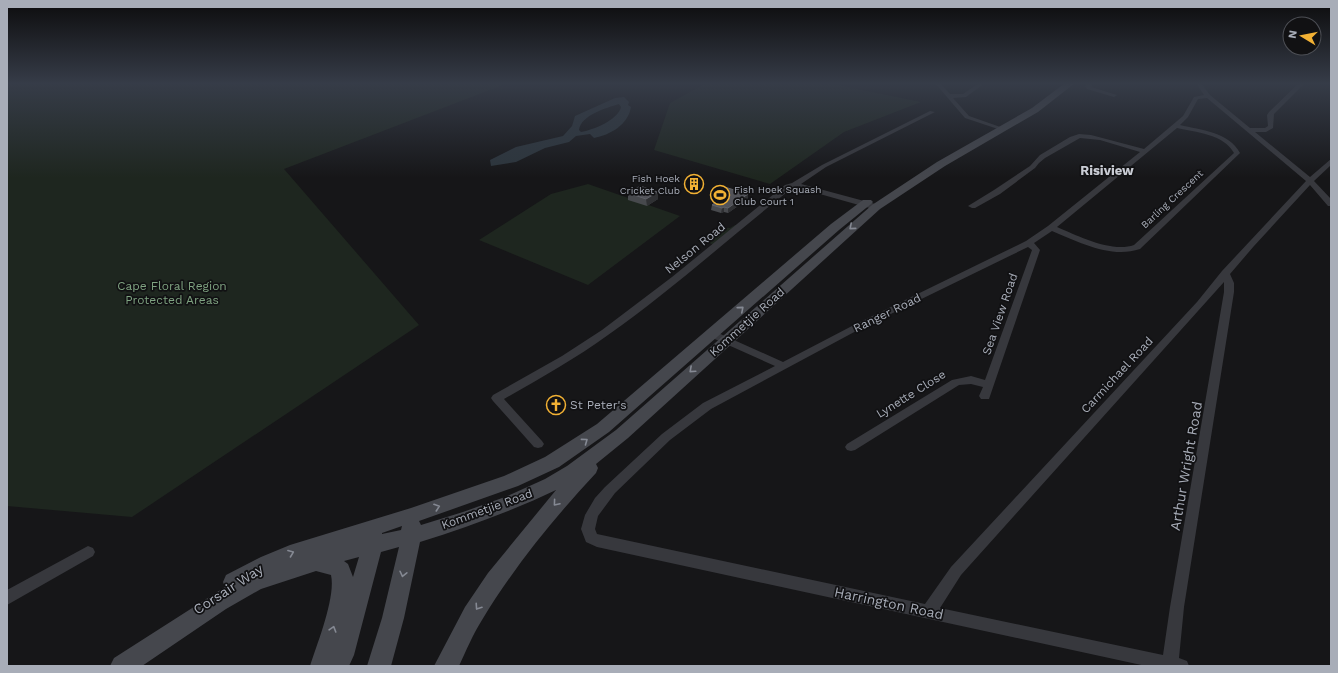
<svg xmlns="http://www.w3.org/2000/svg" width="1338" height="673" font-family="'Work Sans',sans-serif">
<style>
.green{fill:#1e261f}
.water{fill:#2c353c;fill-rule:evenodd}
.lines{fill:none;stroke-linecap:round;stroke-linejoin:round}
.street{fill:#37383d;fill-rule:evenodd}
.secondary{fill:#45474d;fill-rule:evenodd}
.wall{fill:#47494d}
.shaded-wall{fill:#2f3033}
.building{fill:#525359;stroke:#5f6168}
.oneway{stroke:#858993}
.labels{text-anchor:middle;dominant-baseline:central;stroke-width:3.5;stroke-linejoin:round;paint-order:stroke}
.far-poi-label{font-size:10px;fill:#a8adb8;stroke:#111113;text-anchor:end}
.far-street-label{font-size:10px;fill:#a8adb8;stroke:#111113}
.street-label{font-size:12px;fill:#a8adb8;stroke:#111113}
.park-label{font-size:12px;fill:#7fa381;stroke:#111113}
.poi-label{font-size:12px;fill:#a8adb8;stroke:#111113;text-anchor:start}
.far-district-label{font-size:13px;font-weight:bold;fill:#c9ccd4;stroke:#111113}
.near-street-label{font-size:14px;fill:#a8adb8;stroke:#111113}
</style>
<rect width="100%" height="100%" fill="#161618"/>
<path class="green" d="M7,83H508L284,169L419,325L132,517L7,506Z
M706,83H828L921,102L844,132L770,184L654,150L670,103Z
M588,184L680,216L588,285L479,240L551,194Z
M735,225H737L714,245L707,242V238C711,231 723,227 730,228Z"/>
<path class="water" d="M624,97L629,102L628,105L631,107C628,125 610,135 594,138L590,134L576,136L569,142L545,148L516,162L491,166L490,160L516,147L563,136L572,126L575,116L615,98ZM619,104L621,107C618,120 593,130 581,132L579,130C581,115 606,108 619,104Z"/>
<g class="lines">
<path class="street" d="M935,83H940L950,94H963L979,83H985L966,97L953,98L969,116L1006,129L1001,130L965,118Z
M1088,83H1094L1091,87L1117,95L1114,97L1087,89L1085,86Z
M1196,83H1201L1210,95L1250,128H1265L1268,126L1267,115L1269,112L1299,83H1305L1274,114L1273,128L1266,132H1255L1310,177L1331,159V165L1314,181L1331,199V206H1328L1310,185L1254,246L1230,274L1234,283V292L1184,607L1179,658L1187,661L1189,666H1146L597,547L586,542L581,529L585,515L595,498L605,487L662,434L703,403L775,366L708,336L707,334L708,332H716L783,362L852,326L1026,241L1048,226L1140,152L1100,140L1080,138L1045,158L1039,163L1035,168L1000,194L975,208H972L968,206L994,190L1030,166L1040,155L1070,137L1079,134L1091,135L1144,149L1183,116L1194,97L1204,95ZM1207,98L1306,181L1222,271L1197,302L951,567L925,604L597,534L595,529L598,516L615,493L670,440L711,409L858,330L1028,247L1032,250L985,380L971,376L952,380L847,444L845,447L847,450L851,451L855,450L959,385L971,384L983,387L979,396L981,399H989L1040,250L1034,243L1052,231C1079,242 1111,259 1140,249L1239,154L1240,153C1229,132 1201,130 1180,125L1188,117L1198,99ZM1177,128C1195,132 1224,134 1234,153L1134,245C1112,253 1078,236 1057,227ZM1224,282V292L1170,607L1163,655L940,608L961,575Z
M930,111L935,112L826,167L801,184L879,205V209H873L795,187L791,189C730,237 672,290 608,335C575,359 539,379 504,399L542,441L544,444L542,447L538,448L534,447L493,401L491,398L493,395L562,356L602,330L672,277L785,185L792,183L822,165Z
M88,546L93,548L95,552L93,556L7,605V590Z"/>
<path class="secondary" d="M1065,83H1075L1038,112L945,166L880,209L628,438L596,464L598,468L596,473C554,518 514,567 482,620C473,634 466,651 459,666H434L465,607L488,573L556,490C512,511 467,527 420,542L404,618L391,666H367L382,618L399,547L381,552L354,655L349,666H310C317,644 336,597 331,575L316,571L261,589L226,609L142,666H110L114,658L225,587L223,582L226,575L261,557L290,545L411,508L504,476L545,457L597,424L831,224L863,200H871L873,202L871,204L839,230L609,432L559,467L518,486L419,521L421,525L463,512L505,497L545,479L567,466L616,430L872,205L937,162L1032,108ZM402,526L401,530L382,534V533ZM359,557L353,577L348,564L344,561Z"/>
</g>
<path class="wall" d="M714,191L748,194V199L728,213L724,212L721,213L711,210L712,205L715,203L714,196Z
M628,193L658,199L647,206L628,200Z"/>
<path class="shaded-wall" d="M658,192V199L647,206L646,199Z
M748,194V199L728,213V208Z
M724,207V212L721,213L722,208Z"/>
<path class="building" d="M640,186L658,192L646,199L628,193Z
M721,186L748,194L728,208L724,207L722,208L712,205L716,202L714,191Z"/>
<defs><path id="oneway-chevron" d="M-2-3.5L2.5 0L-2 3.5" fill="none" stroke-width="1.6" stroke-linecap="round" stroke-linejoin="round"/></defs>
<g class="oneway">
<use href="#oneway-chevron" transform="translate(852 227) rotate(139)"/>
<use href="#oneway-chevron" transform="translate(741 309) rotate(-41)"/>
<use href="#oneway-chevron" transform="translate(692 370) rotate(138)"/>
<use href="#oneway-chevron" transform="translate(585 441) rotate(-36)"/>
<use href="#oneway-chevron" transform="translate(556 503) rotate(130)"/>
<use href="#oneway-chevron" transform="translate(437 507) rotate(-19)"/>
<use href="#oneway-chevron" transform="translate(291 553) rotate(-21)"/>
<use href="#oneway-chevron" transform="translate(403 574) rotate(103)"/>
<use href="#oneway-chevron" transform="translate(478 607) rotate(124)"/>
<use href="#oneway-chevron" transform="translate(333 629) rotate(-73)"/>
</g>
<linearGradient id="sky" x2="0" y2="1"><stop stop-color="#0c0c0d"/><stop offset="0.47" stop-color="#363c48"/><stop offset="1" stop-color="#363c48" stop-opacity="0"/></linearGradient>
<rect width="1338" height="178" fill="url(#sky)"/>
<defs>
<g id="building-ring" transform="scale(1)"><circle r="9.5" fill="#111113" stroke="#f2b134" stroke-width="1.5"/><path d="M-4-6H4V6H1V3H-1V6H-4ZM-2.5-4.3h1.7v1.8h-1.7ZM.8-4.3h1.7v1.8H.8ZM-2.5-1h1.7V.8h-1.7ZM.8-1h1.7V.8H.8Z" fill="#f2b134"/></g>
<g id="stadium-ring" transform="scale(1)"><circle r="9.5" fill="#111113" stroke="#f2b134" stroke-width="1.5"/><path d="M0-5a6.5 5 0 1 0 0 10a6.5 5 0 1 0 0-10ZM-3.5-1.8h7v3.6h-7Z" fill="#f2b134"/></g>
<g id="church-ring" transform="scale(1)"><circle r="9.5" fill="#111113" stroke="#f2b134" stroke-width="1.5"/><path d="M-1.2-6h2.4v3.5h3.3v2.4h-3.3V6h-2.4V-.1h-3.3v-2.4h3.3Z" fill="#f2b134"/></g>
</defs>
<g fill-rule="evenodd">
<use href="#building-ring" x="694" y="184"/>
<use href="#stadium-ring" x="720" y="195"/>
<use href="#church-ring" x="556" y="405"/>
</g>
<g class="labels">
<g class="far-poi-label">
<text x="680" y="178">Fish Hoek<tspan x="680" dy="12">Cricket Club</tspan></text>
<text x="734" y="189" text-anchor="start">Fish Hoek Squash<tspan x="734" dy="12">Club Court 1</tspan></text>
</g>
<g class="far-street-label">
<text transform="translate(1172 199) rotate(-43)">Barling Crescent</text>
</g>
<g class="street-label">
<text transform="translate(695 248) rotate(-39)">Nelson Road</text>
<text transform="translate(887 313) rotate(-26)">Ranger Road</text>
<text transform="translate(1000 314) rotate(-71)">Sea View Road</text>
<text transform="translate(747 322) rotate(-42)">Kommetjie Road</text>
<text transform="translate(1117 375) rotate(-47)">Carmichael Road</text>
<text transform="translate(911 394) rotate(-32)">Lynette Close</text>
<text transform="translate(487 509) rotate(-20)">Kommetjie Road</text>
</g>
<g class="park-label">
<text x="172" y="286">Cape Floral Region<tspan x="172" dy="14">Protected Areas</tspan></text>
</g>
<g class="poi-label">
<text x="570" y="405">St Peter's</text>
</g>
<g class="far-district-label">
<text x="1107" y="170">Risiview</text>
</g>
<g class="near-street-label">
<text transform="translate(1186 466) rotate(-80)">Arthur Wright Road</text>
<text transform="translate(228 589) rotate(-33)">Corsair Way</text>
<text transform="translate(889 603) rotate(12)">Harrington Road</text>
</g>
</g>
<rect width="1338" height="673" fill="none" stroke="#a8adb8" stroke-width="16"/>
<g transform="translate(1302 36) rotate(280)"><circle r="19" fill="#111113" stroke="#4d4f55"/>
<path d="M0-3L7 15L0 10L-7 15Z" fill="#f2b134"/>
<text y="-6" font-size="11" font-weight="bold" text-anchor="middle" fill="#a8adb8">N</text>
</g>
</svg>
